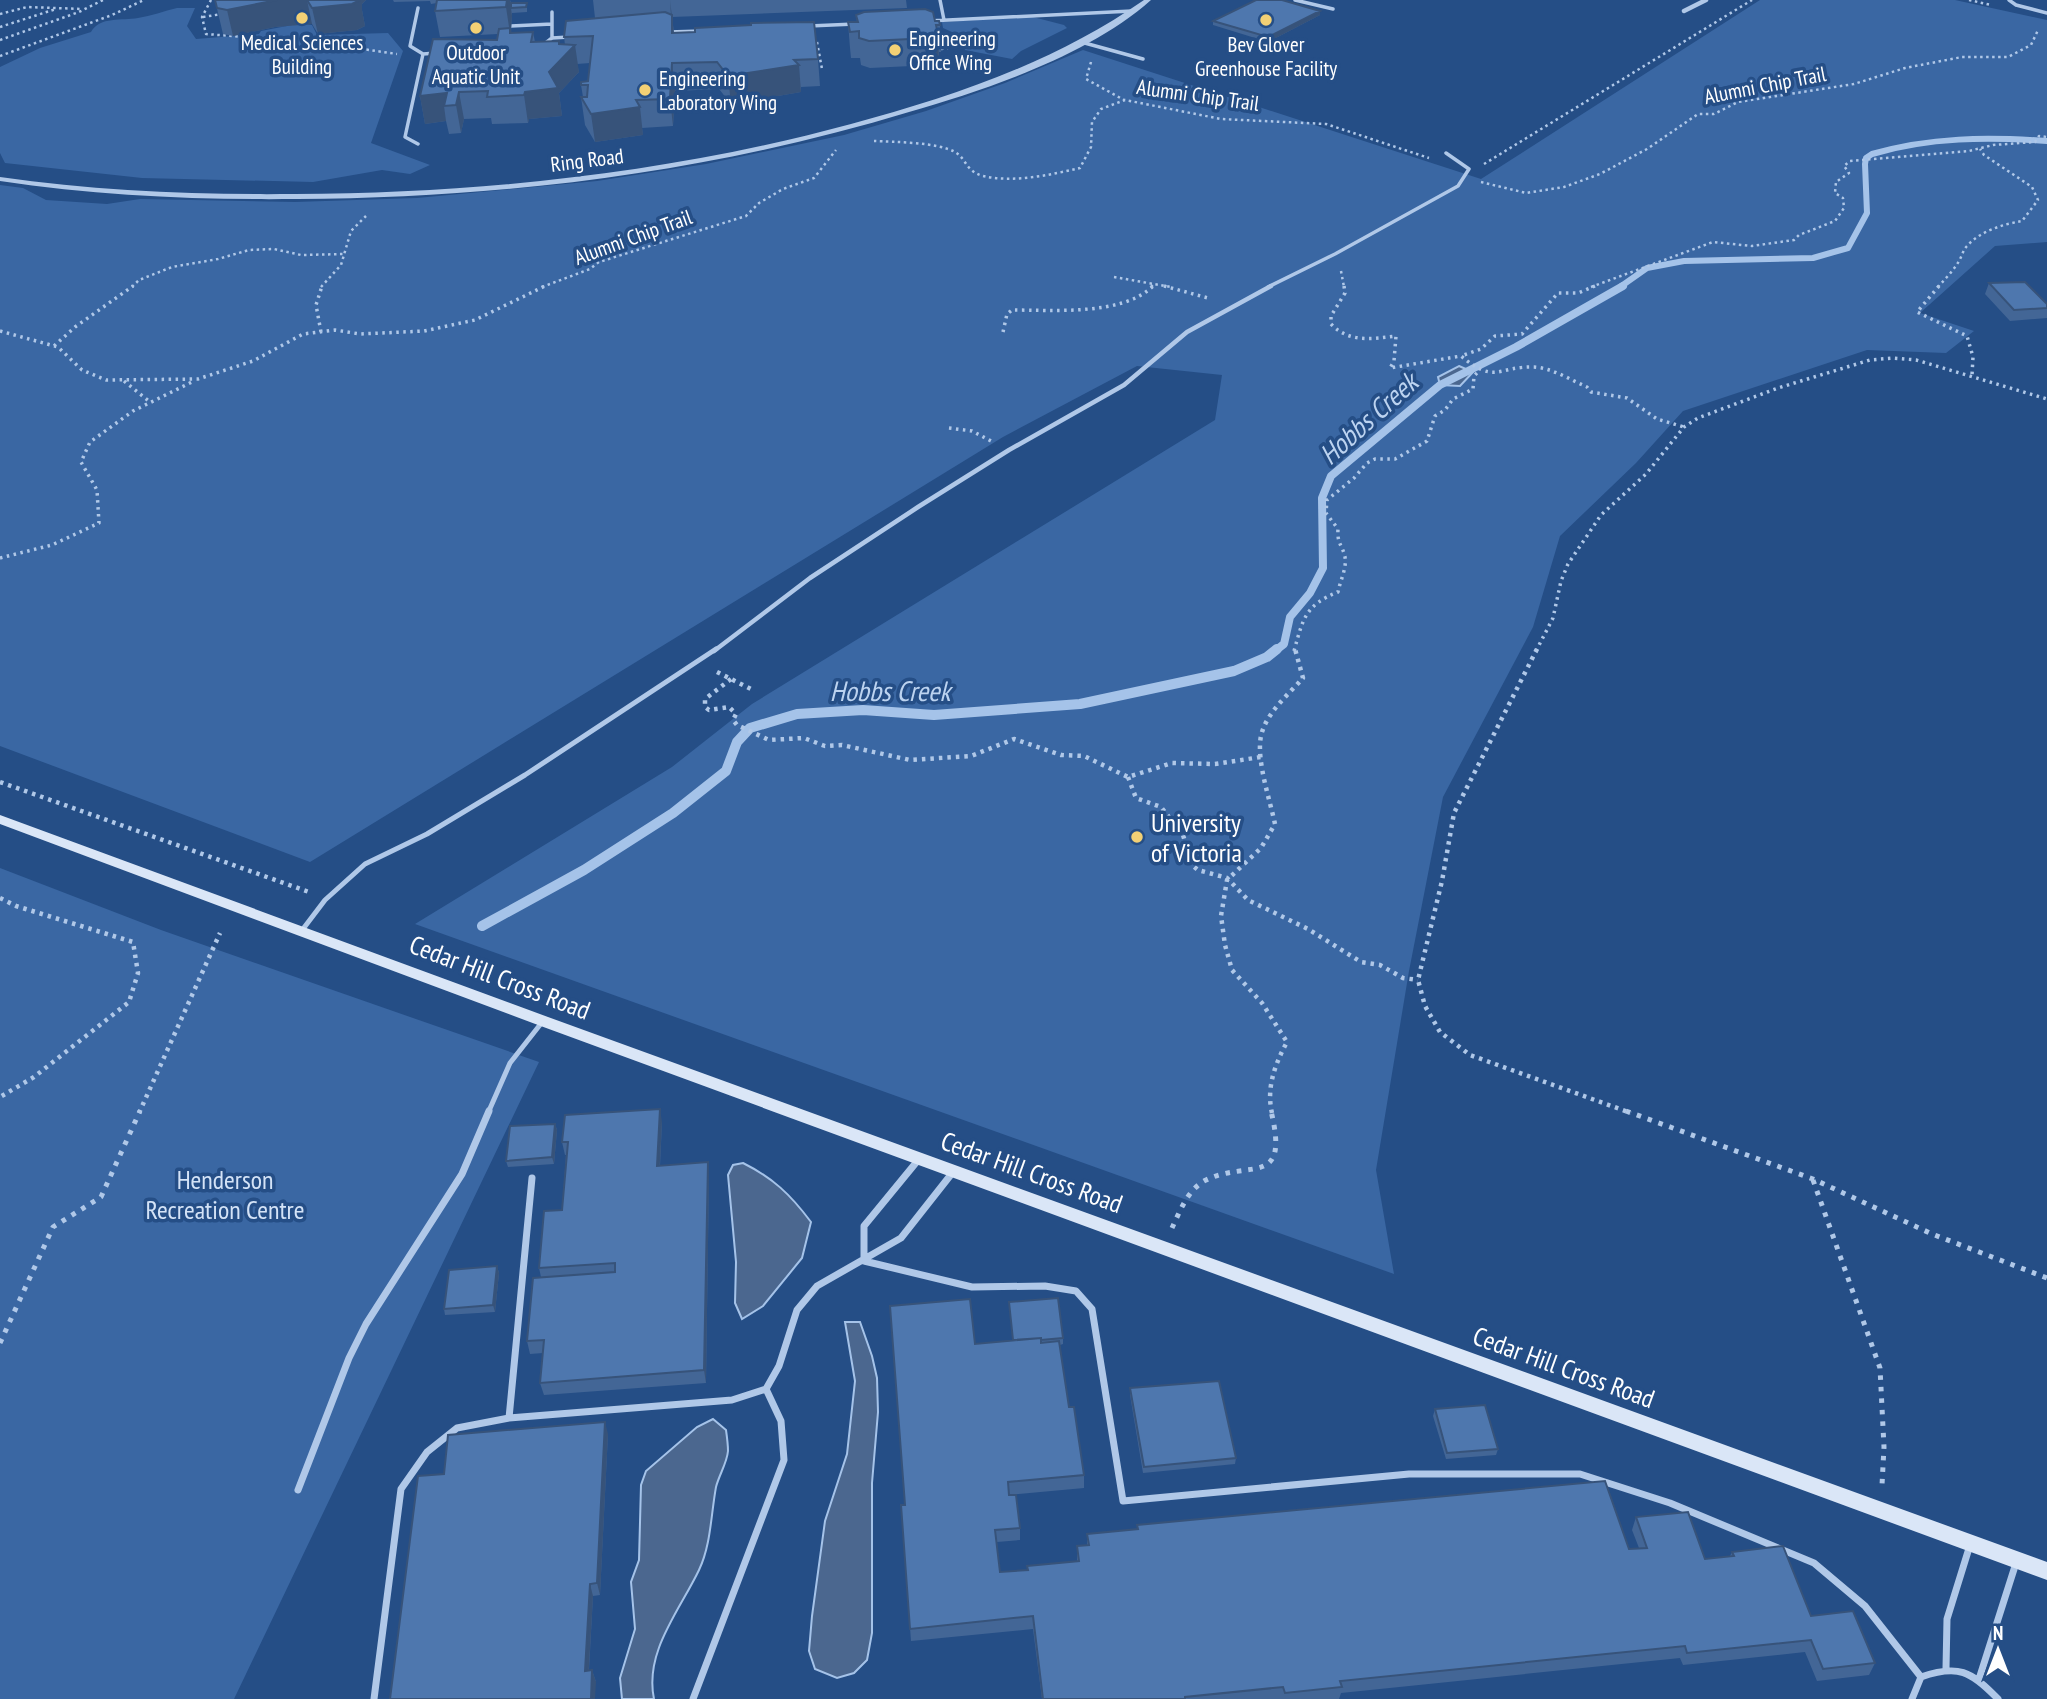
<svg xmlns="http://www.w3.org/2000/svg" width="2047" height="1699" font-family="'PT Sans Narrow',sans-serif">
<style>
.green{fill:#3a67a3}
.water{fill:#4b678f;stroke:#a5c3e9;stroke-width:2}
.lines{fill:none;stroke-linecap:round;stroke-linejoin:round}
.stream-far2{stroke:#a5c3e9;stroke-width:6}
.stream-far1{stroke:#a5c3e9;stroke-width:8}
.stream{stroke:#a5c3e9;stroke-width:10}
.path-far3{stroke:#b0c8e8;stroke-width:2.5;stroke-dasharray:2.5 3.5;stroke-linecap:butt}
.path-far2{stroke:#b0c8e8;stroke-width:3.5;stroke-dasharray:2.5 4.5;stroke-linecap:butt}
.path-far1{stroke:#b0c8e8;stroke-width:4.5;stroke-dasharray:3.5 5;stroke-linecap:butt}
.path{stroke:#b0c8e8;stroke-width:5;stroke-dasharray:4.5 7;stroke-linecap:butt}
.service-far3{stroke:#b0c8e8;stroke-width:3.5}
.service-far2{stroke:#b0c8e8;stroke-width:4.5}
.service-far1{stroke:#b0c8e8;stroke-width:5}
.service{stroke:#b0c8e8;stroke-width:7}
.minor{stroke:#b0c8e8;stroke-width:4.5}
.tertiary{fill:#b0c8e8;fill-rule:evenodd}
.secondary{fill:#dae6f7;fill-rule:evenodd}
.wall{fill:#436696}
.shaded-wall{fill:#37537a}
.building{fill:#4e77ae;stroke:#37537a;stroke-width:2}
.poi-dot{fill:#f2d075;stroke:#254e86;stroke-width:2.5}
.labels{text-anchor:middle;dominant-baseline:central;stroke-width:7;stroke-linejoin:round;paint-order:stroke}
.far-poi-label{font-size:21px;fill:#fff;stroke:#254e86}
.far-street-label{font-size:21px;fill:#fff;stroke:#254e86}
.poi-label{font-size:26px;fill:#fff;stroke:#254e86;text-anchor:start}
.street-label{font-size:26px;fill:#fff;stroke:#254e86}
.park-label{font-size:26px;fill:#d4e3f7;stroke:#254e86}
.water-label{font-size:28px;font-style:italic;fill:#bcd3f0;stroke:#254e86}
</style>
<rect width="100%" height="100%" fill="#254e86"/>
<path class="green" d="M1760,0H1955L2047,20V242L1995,246L1920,313L1974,331L1946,353L1867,350L1683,411L1636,463L1560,536L1533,627L1443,797L1409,971L1376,1170L1394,1274L415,924L672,767L752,704L1215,420L1222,375L1137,366L1003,437L310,862L0,746V185L23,188L46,200L107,204L140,199L295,202L417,198L597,181L706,164L844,135L926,111L1005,83L1083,50L1481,179Z
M177,8H195L187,26L196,39L259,34L261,31L297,24L312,25L317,35L388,33L403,51L371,143L430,165L410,174L382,170L313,182L142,178L5,163L0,153V67L40,48L91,32C100,16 122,21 138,18C151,16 164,11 177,8Z
M1033,17L1064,25L1067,28L1021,51L1012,59L965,50L961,36L943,28L942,22Z
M0,868L161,930L539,1062L234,1699H0Z"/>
<path class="water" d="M1459,366L1473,372L1460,386L1440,385L1438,377Z
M743,1163C773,1178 790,1194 811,1222L802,1258L763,1306L742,1319L735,1303L736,1262L728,1175L733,1165Z
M845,1322H860L872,1356L877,1378L878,1412L872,1483V1633L867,1660L854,1673L837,1678L815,1669L809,1651L812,1616L825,1521L847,1454L855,1381Z
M713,1419L726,1430C727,1437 728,1444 728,1451C727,1463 719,1475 716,1487C711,1514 711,1545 699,1570C680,1610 644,1652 654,1699H622L620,1678L635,1629L631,1582L639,1560L641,1485L646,1471L697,1427Z"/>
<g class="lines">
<path class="stream-far2" d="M1620,287L1647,268L1684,261L1813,258L1848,248L1867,213L1865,164L1866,158L1872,154C1930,137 1987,137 2047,141"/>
<path class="stream-far1" d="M1275,651L1284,644L1290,617L1310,593L1323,568L1322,498L1331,476L1440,385L1516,347L1623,286"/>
<path class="stream" d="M482,926L584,870L673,813L726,771L737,742L750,728L797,714L863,710L934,715L1080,704L1234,671L1267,657L1277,649"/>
<path class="path-far3" d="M211,0L202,17L206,34L321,43L397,54
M1969,0L1991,5
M0,14L27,7L83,9
M203,17L222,14
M0,27L56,9
M0,40L79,12L103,0
M817,42L822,69
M941,49L948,48L946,37
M0,56L112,15L144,0
M1091,62L1086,79L1124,100
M874,141C894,142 937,142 955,152C967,159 965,171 983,176C1014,183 1050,175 1080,168L1091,147L1092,122L1101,109L1125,100L1221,119L1326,124L1429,158
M1484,164L1752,0
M1481,182L1526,193L1564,187L1600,174L1647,149L1698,114H1714L1738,102L1854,84L1905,68L1962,57H2008L2031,45L2038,30
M1341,271L1344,287
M1114,277L1171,287
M132,287L139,280L172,267L218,259L249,250L274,249L301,255L345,254
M321,287L341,265L351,231L366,216
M542,287L590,269L599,262L746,216L759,203L783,189L814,178L836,150
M1151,287L1154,284
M1591,287L1713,242L1752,246L1794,240L1799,235L1835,221L1844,208L1843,198L1835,193L1836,182L1849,173L1844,166L1850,161L1969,151L1993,145L2035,142L2039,136L2047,137
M1938,287C1945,279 1954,270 1959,261C1962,256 1963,250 1967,246C1980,231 2004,224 2022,221L2038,200L2032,187L1984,155L1980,149"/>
<path class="path-far2" d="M1164,286L1208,298
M1344,286L1345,293L1331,316V324C1349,343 1372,339 1396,336L1394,361L1390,368L1461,356
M1595,286L1578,293H1558L1522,334L1495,336L1481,349L1461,356C1496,385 1497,366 1534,367C1552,368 1571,380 1587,387L1591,392L1627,398L1657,419L1684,427
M1939,286L1917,312L1967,336L1973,357L1972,375
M0,331L58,347L82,370L106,380L198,379L253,361L303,334L335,330L360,334L424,331L475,320L545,286
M321,332L316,305L322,286
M1003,332L1007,314L1012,310C1052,310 1123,316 1153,286
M54,346L75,327L133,286
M124,381L150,402
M949,428L972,431L991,441
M0,558L52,545L99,523L97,490L81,462L90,442L133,411L194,381
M1294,651C1303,619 1305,605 1338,592C1340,581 1347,568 1345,557C1342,544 1337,544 1338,529L1326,513L1327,500L1354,478L1367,463L1375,459H1395L1427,441L1435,416L1445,410L1453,399L1473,389L1474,376L1479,371
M1536,651L1553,618L1561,581L1568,564L1601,515L1646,474L1684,427L1698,418L1778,388L1870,360L1893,358L1916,360L2047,399"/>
<path class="path-far1" d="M1537,649L1454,813L1442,881L1418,980L1425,1006L1440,1032L1470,1055L1631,1113
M717,672L751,689
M731,679L705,699V707L709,710L729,707L736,714L733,720L737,725L769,740L804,738L825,746L842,745L910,760L971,756L1014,739L1061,755L1084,756L1128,777L1172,763L1215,764L1261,757
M1128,777L1136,798L1161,807L1183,835L1192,865L1198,870L1227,878L1248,900L1308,929L1361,962L1380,965L1403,978L1418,980
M0,782L309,892
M0,898L16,906L133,942L138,973L129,1002L34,1077L0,1097
M139,1113L220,933
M1272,1113C1266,1088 1275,1064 1287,1042L1262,1003L1232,970L1225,945L1221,916L1227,880L1261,848L1275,824C1270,800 1256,760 1261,736C1266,713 1288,695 1303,678L1295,649"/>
<path class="path" d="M1626,1111L1813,1179L1932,1234L2047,1278
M1813,1180L1880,1368L1884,1447L1882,1485
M1172,1228C1180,1211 1188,1189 1206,1180C1249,1159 1290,1189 1271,1111
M0,1343L53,1227L101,1197L140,1111"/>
<path class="service-far3" d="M940,0L944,20
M1295,0L1333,9
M2009,0L2016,5L2047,13
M418,8L410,46L423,54L436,53
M552,12V38
M928,21L1132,11
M511,26L552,24
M809,26L855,24
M669,32L702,31
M1081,42L1143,59
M543,45L552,38L569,37
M418,144L405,137L423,54
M1268,287L1335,254L1458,186L1469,169L1446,153"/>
<path class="service-far2" d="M714,651L810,578L918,507L1009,450L1124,385L1187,332L1271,286"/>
<path class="service-far1" d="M303,929L325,900L365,864L427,834L525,775L716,649
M488,1113L510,1063L543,1021"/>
<path class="service" d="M864,1261L972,1287L1045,1286L1076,1291L1092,1309L1123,1501L1409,1474H1580L1670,1503L1814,1563L1865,1606L1921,1677
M864,1261V1226L919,1159
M509,1418L532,1178
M298,1490L349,1358L366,1324L462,1174L489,1111
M1946,1668L1947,1619L1970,1545
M1979,1679L2016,1563
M374,1699L401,1489L427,1452L457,1428L509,1418L732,1400L766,1389L779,1366L797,1310L817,1286L901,1238L953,1172
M693,1699L784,1460L781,1421L766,1389
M1912,1699L1921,1677C1958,1664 1971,1671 1998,1699"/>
<path class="minor" d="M1684,11L1706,0"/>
<path class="tertiary" d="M1144,0H1151C1089,55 989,89 909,112C711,172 505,198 297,199C198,200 99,196 0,181V177C98,191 196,195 295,194C483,193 670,173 851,124C955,96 1055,62 1144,0Z"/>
<path class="secondary" d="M0,815L548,1017L2047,1562V1580L538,1025L0,824Z"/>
</g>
<path class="wall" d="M215,0H366L362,4V10L365,26L357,30L318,34L312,24L275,27L233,36L223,34Z
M393,0H510L511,3L527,8V12L512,13L511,33L533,32L535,42L565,45L564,37L595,18L593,0H906L907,8L672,17L674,33L818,59L820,86L801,87V92L731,104L719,89L675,91L673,126L642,128L643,135L595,142L585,125L581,97H583L581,85L588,81L590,63L577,64L579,72L559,93L562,116L529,119L528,123L492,124L491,118L464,119L461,133L449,134L446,121L425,124L420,96L497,40L498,34L440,37L435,11L437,3L431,4L430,1L394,2Z
M1320,11V15L1268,42L1213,25V21Z
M856,15L935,21L940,25L941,52H939V61L932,65L870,68L861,65L860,58H851L850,48L848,22H857Z
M1989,283L2047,304V318L2010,321L1985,294Z
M662,1122L660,1166L709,1175L706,1383L544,1395L540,1383L543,1353L530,1354L527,1341L541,1277L539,1268L562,1210L566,1155H565L562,1142Z
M555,1124L557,1130L554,1164L508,1167L506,1161Z
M497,1266L499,1273L495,1312L445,1315L444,1309Z
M1009,1302L1063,1338V1344L1060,1345L1069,1407L1084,1475V1488L1009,1495L1020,1528V1540L997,1542L1000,1572L1027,1570L1077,1561V1546L1087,1545V1534L1137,1529V1525L1629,1549L1639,1548L1632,1530L1636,1517L1705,1559L1730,1556L1732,1552L1811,1616L1875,1663L1869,1675L1817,1681L1805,1652L1683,1665L1680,1658L1341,1693L1339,1699H1042L1033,1629L911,1641L901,1505H905L975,1344L1013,1340Z
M1130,1388L1236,1458L1235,1464L1143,1473L1130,1395Z
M1435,1409L1498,1449L1496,1455L1446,1459L1433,1416Z
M608,1434L600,1595L593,1596L589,1670H592L596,1682L444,1474Z"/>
<path class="shaded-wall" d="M277,0H307L312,24L275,27L233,36L227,10Z
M356,0H366L362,4V10L365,26L357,30L318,34L312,8Z
M507,0H510L512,16L511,29L515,55L514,60L506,7Z
M670,0L675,42L672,33Z
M1320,11V15L1268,42V37Z
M938,34L939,61L932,65L931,38Z
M559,41L562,59L575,45L579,72L559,93L562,116L529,119L528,123L524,95L525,92L549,72Z
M672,63L675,91L673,126L670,99Z
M799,65L801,92L731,104L728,76Z
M459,92L464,119L461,133L456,105Z
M447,93L444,106L446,121L425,124L420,96Z
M640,107L643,135L595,142L591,114Z
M660,1109L662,1122L659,1179L657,1166Z
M555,1124L557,1130L554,1164L552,1157Z
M708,1162L709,1175L706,1383L704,1370Z
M497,1266L499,1273L495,1312L493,1305Z
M605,1422L608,1434L600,1595L597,1583Z
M590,1584L593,1596L588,1683L585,1671Z
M592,1670L596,1682L595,1699H591Z"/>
<path class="building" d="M215,0H277L227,10L217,8Z
M307,0H360L352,4L312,8Z
M437,0H507L506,7L435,11Z
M1256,0H1282L1320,11L1268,37L1213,21Z
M511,3H527L526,7L511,8Z
M925,9L933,12L935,21H939L940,25H936L938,34L931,38L869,41L859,38V31L850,32L848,22H858L856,15L864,12Z
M665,12L672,15V33L695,32V28L751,25V23L814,22L818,59L794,60L799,65L728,76L717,62L672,63L670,99L636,100L640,107L591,114L581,97H587L588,85H581V82L588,81L593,36L564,37L566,21Z
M510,28V33L533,32L531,42L559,41V44L575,45L549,72L558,88L525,92L524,95L487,97L488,91L459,92L456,105L444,106L447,93L420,96L433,39L497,40L499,29Z
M2025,282L2047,304V308L2014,310L1989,283Z
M660,1109L657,1166L708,1162L704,1370L540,1383L544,1340L527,1341L533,1278L615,1272V1263L539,1268L544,1211L562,1210L568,1142H562L565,1115Z
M555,1124L552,1157L506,1161L510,1126Z
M497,1266L493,1305L444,1309L449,1270Z
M1058,1298L1063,1338L1041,1340V1338L1013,1340L1009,1302Z
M970,1299L975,1344L1041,1338V1343L1059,1341L1069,1407H1074L1084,1475L1008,1482L1009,1495H1016L1020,1528L995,1530L1000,1572L1028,1570L1027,1566L1079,1561L1077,1546L1089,1545L1087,1534L1138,1529L1137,1525L1605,1481L1629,1549L1647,1548L1636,1517L1688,1512L1705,1559L1734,1556L1732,1552L1783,1546L1811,1616L1853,1611L1875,1663L1823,1669L1811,1640L1687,1653L1685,1646L1340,1681L1342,1687L1285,1693L1283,1687L1185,1697V1699H1043L1033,1616L910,1629L901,1505H905L890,1306Z
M1219,1381L1236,1458L1144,1467L1130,1388Z
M1485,1405L1498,1449L1447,1453L1435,1409Z
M605,1422L597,1583L590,1584L585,1671L592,1670L591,1699H390L418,1476L444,1474L448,1435Z"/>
<g class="poi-dot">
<circle cx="302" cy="18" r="7"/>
<circle cx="1266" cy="20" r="7"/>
<circle cx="476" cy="28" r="7"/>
<circle cx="895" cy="50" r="7"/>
<circle cx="645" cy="90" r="7"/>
<circle cx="1137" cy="837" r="7"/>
</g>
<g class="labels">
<g class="far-poi-label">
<text x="909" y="38" text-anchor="start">Engineering<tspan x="909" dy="24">Office Wing</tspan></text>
<text x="302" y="42">Medical Sciences<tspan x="302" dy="24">Building</tspan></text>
<text x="1266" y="44">Bev Glover<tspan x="1266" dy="24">Greenhouse Facility</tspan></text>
<text x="476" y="52">Outdoor<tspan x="476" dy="24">Aquatic Unit</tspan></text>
<text x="659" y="78" text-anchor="start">Engineering<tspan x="659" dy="24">Laboratory Wing</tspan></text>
</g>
<g class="far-street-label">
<text transform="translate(1765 85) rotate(-11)">Alumni Chip Trail</text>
<text transform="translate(1198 95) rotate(8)">Alumni Chip Trail</text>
<text transform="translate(587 160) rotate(-7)">Ring Road</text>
<text transform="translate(633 237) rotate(-20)">Alumni Chip Trail</text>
</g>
<g class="poi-label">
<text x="1151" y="822">University<tspan x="1151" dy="30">of Victoria</tspan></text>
</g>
<g class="street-label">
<text transform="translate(500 977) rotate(21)">Cedar Hill Cross Road</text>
<text transform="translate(1032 1172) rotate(20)">Cedar Hill Cross Road</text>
<text transform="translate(1564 1367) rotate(20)">Cedar Hill Cross Road</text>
</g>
<g class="park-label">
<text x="225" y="1179">Henderson<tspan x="225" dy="30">Recreation Centre</tspan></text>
</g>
<g class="water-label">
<text transform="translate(1368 418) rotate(-42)">Hobbs Creek</text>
<text x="890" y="690">Hobbs Creek</text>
</g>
</g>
<g transform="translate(1998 1650)" stroke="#254e86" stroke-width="5" paint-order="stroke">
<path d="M0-5L12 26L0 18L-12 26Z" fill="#ffffff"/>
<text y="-10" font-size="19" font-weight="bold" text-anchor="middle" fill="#ffffff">N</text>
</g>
</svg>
